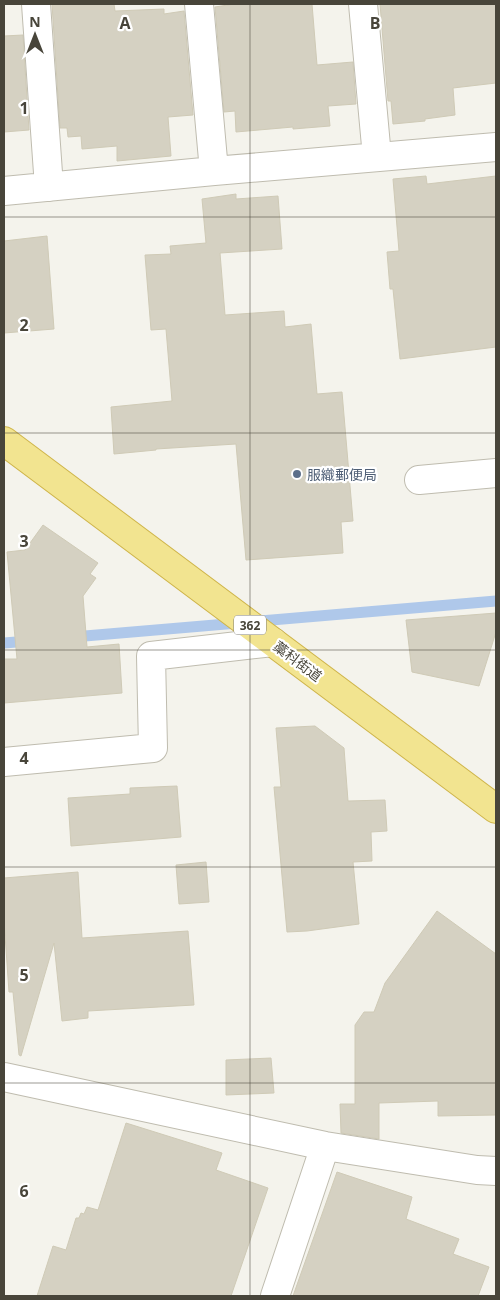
<svg xmlns="http://www.w3.org/2000/svg" width="500" height="1300" font-family="'Open Sans','Noto Sans JP',sans-serif">
<style>
.lines{fill:none;stroke-linecap:round;stroke-linejoin:round}
.stream{stroke:#afc8ea;stroke-width:11}
.building{fill:#d5d1c2;stroke:#cfcab6}
.minor-casing{stroke:#bfbcaf;stroke-width:30}
.trunk-casing{stroke:#cfb54b;stroke-width:30}
.minor{stroke:#fff;stroke-width:28}
.trunk{stroke:#f2e490;stroke-width:28}
.grid{fill:none;stroke:#48453a;stroke-width:1;stroke-opacity:0.55}
.service-dot{fill:#5c6f8a;stroke:#fff;stroke-width:2}
.labels{text-anchor:middle;dominant-baseline:central;stroke-width:4.5;stroke-linejoin:round;paint-order:stroke}
.shield{fill:#fff;stroke:#7f7d75;stroke-width:1}
.shield-label{font-size:12px;font-weight:bold;fill:#48453a}
.service-label{font-size:14px;fill:#4e5e75;stroke:#fff;text-anchor:start}
.street-label{font-size:14px;fill:#48453a;stroke:#fff}
.grid-label{font-size:16px;text-anchor:middle;font-weight:bold;fill:#48453a;stroke:#fff;stroke-width:4.5;stroke-linejoin:round;paint-order:stroke}
</style>
<rect width="100%" height="100%" fill="#f4f3ec"/>
<g class="lines">
<path class="stream" d="M73,637L496,601
M4,643L29,641"/>
</g>
<path class="building" d="M52,4H114L115,11L164,9V14L184,11L193,115L168,117L171,156L117,161V146L82,149L81,136L68,137L67,128H60Z
M234,4H312L317,65L353,62L356,104L328,106L330,126L293,129V127L236,132L235,111L224,112L215,7Z
M380,4H496V83L453,88L455,115L425,119V121L393,124L391,101H388Z
M23,35L29,130L4,132V36Z
M426,176L427,184L496,176V347L400,359L393,289H390L387,252L399,251L393,179Z
M236,194V199L278,196L282,249L220,253L225,315L284,311L285,327L311,324L317,394L342,392L353,521L341,522L343,553L246,560L236,444L156,449V450L114,454L111,407L172,401L166,329L151,330L145,255L171,254L170,246L206,243L202,199Z
M47,236L54,329L4,333V241Z
M43,525L98,563L90,574L96,578L83,596L87,647L119,644L122,693L4,703V659H17L7,552L25,550Z
M496,613V632L479,686L412,672L406,620Z
M315,726L344,748L348,801L385,800L387,831L371,832L372,861L353,862L359,924L307,931L287,932L274,787H281L276,728Z
M177,786L181,837L71,846L68,798L130,794V788Z
M206,862L209,902L179,904L176,865Z
M78,872L82,938L188,931L194,1005L88,1011V1018L62,1021L54,943L21,1056L19,1055L13,992H9L4,921V878Z
M437,911L496,954V1115L438,1116V1101L379,1103V1139L341,1133L340,1104H355V1025L364,1012H374L385,983Z
M271,1058L274,1093L226,1095V1060Z
M126,1123L222,1153L216,1170L268,1188L231,1296H37L53,1246L66,1250L76,1218H79L81,1213L84,1214L87,1207L98,1210Z
M337,1172L412,1197L406,1219L459,1239L453,1254L489,1267L478,1296H293Z"/>
<g class="lines">
<g class="minor-casing">
<path id="minor" d="M36,4L49,187
M199,4L214,171
M363,4L377,157
M4,191L214,171L496,147
M419,480L496,473
M4,762L153,748L151,656L273,642
M4,1077L325,1146L477,1170L496,1171
M275,1296L325,1146"/>
</g>
<g class="trunk-casing">
<path id="trunk" d="M4,441L496,809"/>
</g>
<use href="#minor" class="minor"/>
<use href="#trunk" class="trunk"/>
</g>
<path class="grid" d="M250,4V1296M4,217H496M4,433H496M4,650H496M4,867H496M4,1083H496"/>
<circle class="service-dot" cx="297" cy="474" r="5"/>
<g class="labels">
<rect class="shield" x="234" y="615.5" width="32" height="19" rx="4"/>
<g class="shield-label">
<text x="250" y="625">362</text>
</g>
<g class="service-label">
<text x="307" y="474">服織郵便局</text>
</g>
<g class="street-label">
<text transform="translate(298 661) rotate(37)">藁科街道</text>
</g>
</g>
<g class="grid-label">
<text x="125" y="29">A</text>
<text x="375" y="29">B</text>
<text x="24" y="114">1</text>
<text x="24" y="331">2</text>
<text x="24" y="547">3</text>
<text x="24" y="764">4</text>
<text x="24" y="981">5</text>
<text x="24" y="1197">6</text>
</g>
<rect width="500" height="1300" fill="none" stroke="#48453a" stroke-width="10"/>
<g transform="translate(35 35)" stroke="#ffffff" stroke-width="4" paint-order="stroke">
<path d="M0-4L9 19L0 12L-9 19Z" fill="#48453a"/>
<text y="-8" font-size="14" font-weight="bold" text-anchor="middle" fill="#48453a">N</text>
</g>
</svg>
